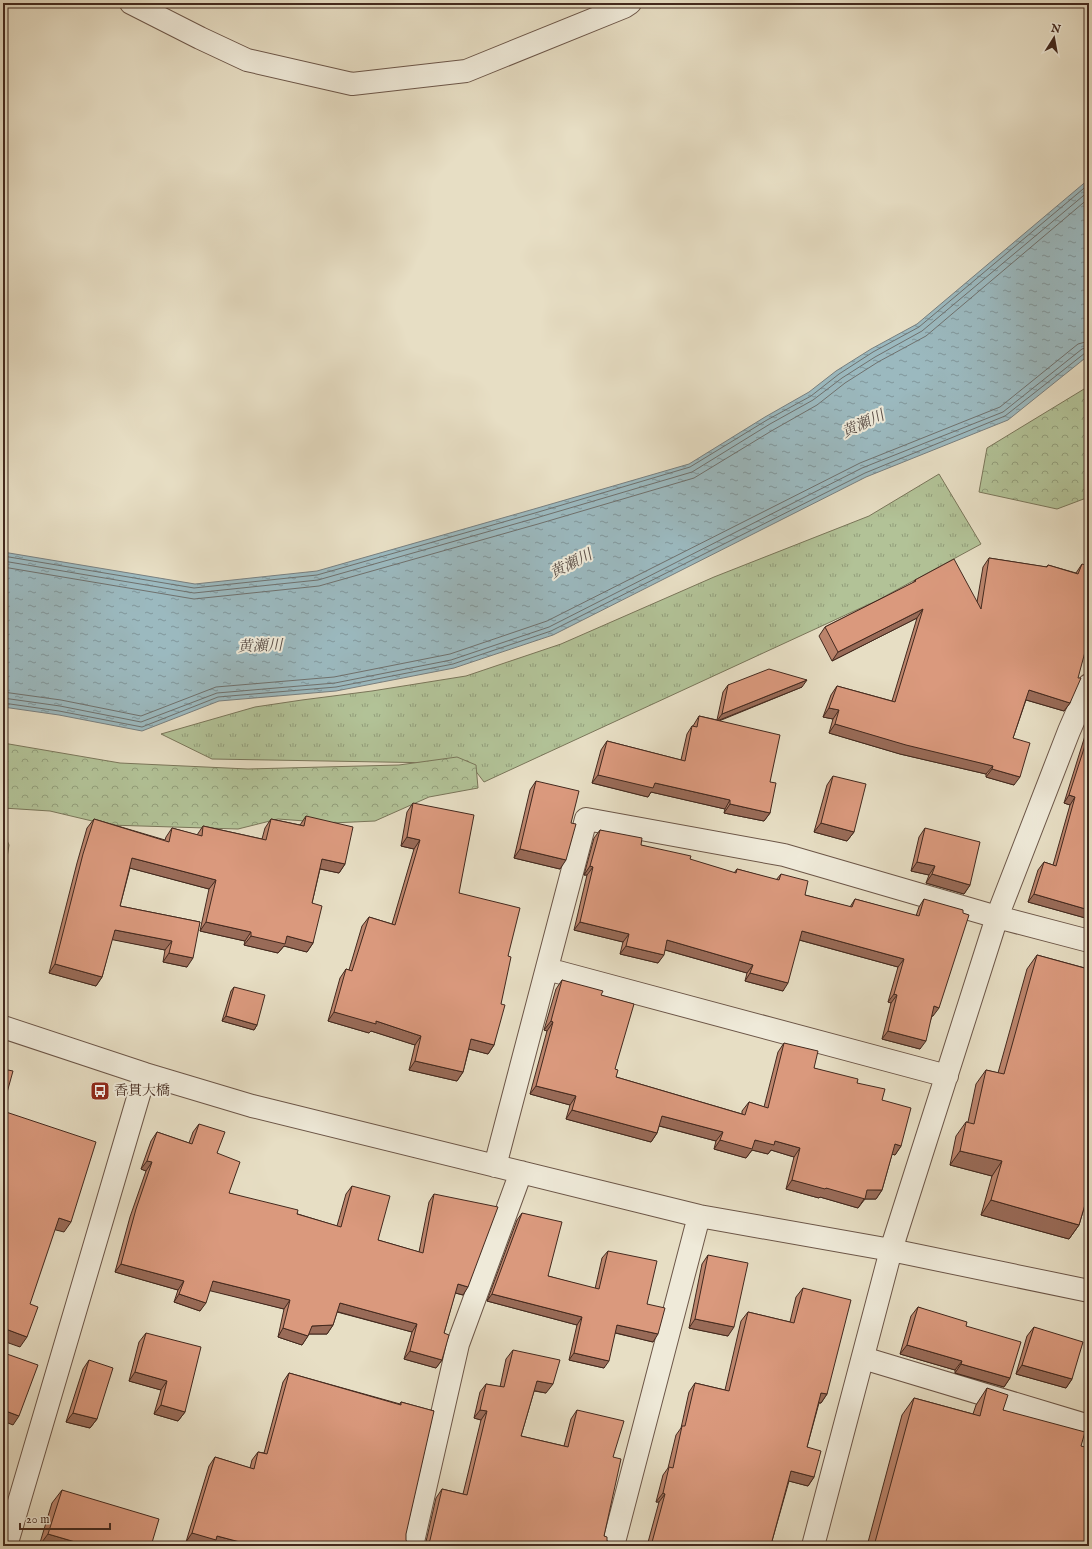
<svg xmlns="http://www.w3.org/2000/svg" width="1092" height="1549" font-family="'IM FELL English','Noto Serif JP',serif">
<style>
.grass{fill:url(#grass-tufts);stroke:#7a765a}
.forest{fill:url(#forest-crowns);stroke:#7a765a}
.water{fill:url(#water-ripples);stroke:#787f7f}
.lines{fill:none;stroke-linecap:round;stroke-linejoin:round}
.shore{stroke:#6f716e;stroke-width:1}
.minor-casing{stroke:#6c5648;stroke-width:24}
.minor{stroke:#efead9;stroke-width:22}
.wall{fill:#bb846c;stroke:#43291e}
.shaded-wall{fill:#996b58;stroke:#43291e}
.building{fill:#da997d;stroke:#43291e}
.labels{text-anchor:middle;dominant-baseline:central;stroke-width:4;stroke-linejoin:round;paint-order:stroke}
.poi-label{font-size:14px;fill:#43291e;stroke:#efead9;text-anchor:start}
.water-label{font-size:15px;font-style:italic;fill:#594d46;stroke:#efead9}
</style>
<defs>
<pattern id="grass-tufts" width="24" height="20" patternUnits="userSpaceOnUse"><rect width="24" height="20" fill="#b2c297"/><path d="M3 7l-1-3M5 7V3M7 7l1-3M15 17l-1-3M17 17v-4M19 17l1-3" fill="none" stroke="#929e7b"/></pattern>
<pattern id="forest-crowns" width="20" height="18" patternUnits="userSpaceOnUse"><rect width="20" height="18" fill="#b2c297"/><path d="M2 6a3 3 0 1 1 6 0M12 15a3 3 0 1 1 6 0" fill="none" stroke="#929e7b"/></pattern>
<pattern id="water-ripples" width="26" height="14" patternUnits="userSpaceOnUse"><rect width="26" height="14" fill="#9bb9bf"/><path d="M2 4q2-2 4 0t4 0M15 11q2-2 4 0t4 0" fill="none" stroke="#80969b"/></pattern>
</defs>
<rect width="100%" height="100%" fill="#e7dec4"/>
<filter id="stains"><feTurbulence type="fractalNoise" baseFrequency=".005" numOctaves="4"/><feColorMatrix values="0 0 0 0 .2 0 0 0 0 .09 0 0 0 0 .02 0 0 0 .5 -.17"/></filter>
<radialGradient id="worn" r=".72"><stop offset=".6" stop-color="#630" stop-opacity="0"/><stop offset="1" stop-color="#630" stop-opacity=".3"/></radialGradient>
<path class="grass" d="M939,474L981,544L878,600L484,782L468,761L439,763L212,759L161,734L255,707L302,700L372,691L466,676L561,644L714,577L869,516Z
M3,831L9,845L3,884Z"/>
<path class="forest" d="M1089,386V497L1057,509L979,492L987,448Z
M3,743L120,763L248,769L399,765L457,757L476,765L478,788L429,797L375,821L332,823L278,819L238,829L109,825L50,811L3,808Z"/>
<path class="water" d="M1089,179V355L1008,420L866,477L553,635L454,668L336,691L219,701L142,731L59,715L3,707V552L195,584L317,571L534,509L689,464L765,417L809,392L836,371L871,349L917,324Z"/>
<g class="lines">
<path class="shore" d="M3,556L194,588L317,575L535,513L690,467L767,420L811,396L839,374L873,352L919,327L1089,184
M3,561L194,593L318,580L536,518L692,472L770,424L813,400L842,378L875,357L922,331L1089,191
M3,567L194,599L319,586L538,524L694,478L773,430L817,405L845,383L878,362L926,336L1089,198
M3,692L61,700L141,716L216,687L334,677L450,654L547,621L860,463L1000,407L1078,344L1089,341
M3,698L60,706L141,722L217,693L335,683L451,660L549,627L862,468L1003,412L1082,349L1089,347
M3,703L59,711L142,727L218,697L336,687L453,664L551,631L865,473L1005,416L1085,353L1089,352"/>
<g class="minor-casing">
<path id="minor" d="M131,3L200,38L247,60L352,84L466,71L624,7L630,3
M547,969L947,1076
M3,1027L145,1074L252,1106L699,1216L891,1250L1089,1291
M495,1166L586,819L784,855L997,917L1089,941
M863,1358L1089,1426
M6,1546L145,1074
M412,1546L458,1344L521,1172
M613,1546L699,1216
M813,1546L891,1250L997,917L1069,731L1089,685"/>
</g>
<use href="#minor" class="minor"/>
</g>
<path class="wall" d="M989,558L1046,567L1048,565L1076,573L1082,564L1070,703L1064,711L1026,700L1013,738L1014,785L986,777V774L900,754L829,733L833,719L823,717L831,695L837,686L892,701L917,618L832,661L819,636L825,627L913,583L915,580L977,602L983,567Z
M728,685L802,687L719,721L770,782V813L764,821L724,813L725,809L651,792L648,797L592,783L601,750L607,741L681,760L687,734L692,726H693L699,716L717,720L723,692Z
M1089,723V919L1028,902L1038,870L1044,862L1053,865L1070,805L1064,803Z
M833,776L854,832L847,841L814,832L827,785Z
M536,781L560,869L514,858L530,790Z
M413,803L459,893L508,956L494,1045L488,1054L469,1049L463,1072L457,1081L409,1070L415,1045L371,1031L369,1033L328,1021L340,978L346,969L349,970L362,926L369,917L392,924L414,849L401,846L407,812Z
M306,816L345,864L339,873L320,869L312,903L313,943L307,952L284,946L278,953L244,945L245,941L200,931L209,889L130,868L120,906L200,922L187,967L163,962L165,950L112,939L102,977L96,986L49,973L77,863L87,828L94,819L165,840L166,837L172,828L197,835L203,826L262,839L265,828L271,819L300,825Z
M925,828L970,885L964,894L926,883L929,875L911,871L919,837Z
M600,830L641,845L734,873L737,869L776,880L781,874L805,895L850,907L855,899L916,916L919,907L924,899L933,1016H932L920,1049L882,1039L891,1003L888,1002L898,967L799,940L783,991L745,981L747,973L665,950L658,963L620,954L623,942L574,930L587,875H584L594,838Z
M1037,955L1085,968L1089,962V1191L1079,1225L1069,1239L981,1215L992,1176L950,1165L956,1136L966,1122H968L976,1084L986,1070L998,1073L1027,969Z
M562,980L601,995L616,1077L742,1114V1111L749,1102L764,1107L778,1052L784,1043L814,1068L857,1083L882,1100L901,1146L895,1155L892,1154L882,1190L876,1199H865L858,1208L820,1197L819,1198L786,1189L794,1157L771,1150L768,1154L752,1150L746,1158L714,1149L716,1141L659,1126L657,1133L651,1142L566,1119L570,1105L530,1094L547,1031L544,1030L556,989Z
M234,987L257,1025L254,1030L222,1021L231,991Z
M199,1124L217,1153L229,1193L337,1226L346,1194L352,1186L378,1240L419,1252L429,1202L434,1194L463,1295L455,1293L444,1333L442,1360L436,1368L404,1359L412,1332L337,1312L333,1325L327,1334H309L302,1345L278,1337L284,1309L210,1290L200,1311L174,1302L178,1290L115,1272L130,1217L146,1171L141,1169L151,1141L157,1132L189,1143L193,1132Z
M522,1213L548,1276L595,1289L602,1258L608,1251L647,1304L653,1342L615,1333L604,1368L569,1360L577,1325L487,1301L517,1220Z
M708,1255L728,1336L689,1328L702,1264Z
M803,1288L827,1394L821,1403H819L807,1447L814,1477L808,1486L789,1481L772,1541L778,1546H647L659,1502H656L663,1475L668,1468L676,1435L681,1428L689,1392L695,1383L725,1390L741,1321L748,1312L790,1322L796,1297Z
M918,1307L966,1326L1010,1378L1004,1387L955,1373V1370L900,1354L911,1316Z
M1034,1327L1072,1379L1066,1388L1016,1374L1027,1336Z
M146,1333L185,1412L178,1421L154,1414L161,1390L129,1381L139,1342Z
M513,1350L546,1393L534,1391L521,1436L564,1446L571,1419L577,1410L613,1457L604,1536L611,1546H425L436,1498L442,1489L463,1494L481,1420L474,1418L480,1392L486,1384L500,1387L506,1359Z
M89,1360L97,1419L90,1428L66,1422L83,1369Z
M289,1373L400,1404L401,1402L434,1411L212,1546H200L186,1542L209,1466L215,1457L250,1468L252,1460L258,1452L264,1453L283,1382Z
M987,1388L1003,1410L1081,1446L1089,1546H867L902,1415L914,1398L973,1414L976,1405Z
M62,1490L151,1546H39L52,1503Z"/>
<path class="shaded-wall" d="M923,609L917,618L832,661L838,652Z
M807,680L802,687L717,721L722,714Z
M1029,690L1070,703L1064,711L1023,699Z
M829,708L839,710L833,719L823,717Z
M835,724L993,766L986,774L900,754L829,733Z
M992,769L1020,777L1014,785L986,777Z
M598,775L655,783L730,800L725,809L651,792L648,797L592,783Z
M1069,795L1075,797L1070,805L1064,803Z
M730,804L770,813L764,821L724,813Z
M821,823L854,832L847,841L814,832Z
M407,837L420,840L414,849L401,846Z
M520,849L566,860L560,869L514,858Z
M132,858L216,880L209,889L126,867Z
M322,859L345,864L339,873L316,868Z
M917,862L935,866L929,875L911,871Z
M590,866L593,867L587,875H584Z
M932,874L970,885L964,894L926,883Z
M1034,894L1089,910V919L1028,902Z
M206,922L251,932L245,941L200,931Z
M580,922L629,934L623,942L574,930Z
M115,930L172,941L165,950L109,939Z
M802,931L904,959L898,967L796,939Z
M251,936H287L313,943L307,952L284,946L278,953L244,945Z
M667,940L753,965L747,973L662,949Z
M626,946L664,955L658,963L620,954Z
M169,953L193,958L187,967L163,962Z
M55,964L102,977L96,986L49,973Z
M750,973L788,983L783,991L745,981Z
M894,994L897,995L891,1003L888,1002Z
M934,1006L939,1008L933,1016L928,1015Z
M334,1012L376,1021L421,1036L415,1045L371,1031L369,1033L328,1021Z
M226,1016L257,1025L254,1030L222,1021Z
M551,1021L553,1022L547,1031L544,1030Z
M888,1031L926,1041L920,1049L882,1039Z
M471,1039L494,1045L488,1054L465,1048Z
M415,1061L463,1072L457,1081L409,1070Z
M536,1086L576,1096L570,1105L530,1094Z
M572,1110L657,1133L651,1142L566,1119Z
M662,1116L723,1132L716,1141L656,1125Z
M720,1140L775,1141L800,1148L794,1157L771,1150L768,1154L752,1150L746,1158L714,1149Z
M895,1144L901,1146L895,1155L889,1153Z
M960,1151L1002,1161L992,1176L950,1165Z
M147,1161L152,1162L146,1171L141,1169Z
M792,1180L826,1188L882,1190L876,1199H864L858,1208L820,1197L819,1198L786,1189Z
M991,1200L1079,1225L1069,1239L981,1215Z
M59,1218L71,1222L64,1232L52,1229Z
M121,1264L184,1281L178,1290L115,1272Z
M213,1281L290,1300L284,1309L207,1290Z
M458,1284L468,1287L463,1295L452,1292Z
M179,1294L206,1303L200,1311L174,1302Z
M492,1294L582,1317L577,1325L487,1301Z
M340,1303L417,1324L412,1332L335,1311Z
M695,1319L734,1327L728,1336L689,1328Z
M333,1325L327,1334H307L312,1326Z
M617,1325L658,1334L653,1342L612,1332Z
M3,1328L27,1337L20,1347L3,1341Z
M283,1328L308,1336L302,1345L278,1337Z
M907,1345L962,1361L955,1370L900,1354Z
M410,1351L442,1360L436,1368L404,1359Z
M574,1353L609,1361L604,1368L569,1360Z
M961,1364L1010,1378L1004,1387L955,1373Z
M1022,1365L1072,1379L1066,1388L1016,1374Z
M135,1372L167,1381L161,1390L129,1381Z
M537,1381L553,1384L546,1393L531,1390Z
M821,1393L827,1394L821,1403L815,1402Z
M161,1405L185,1412L178,1421L154,1414Z
M3,1410L19,1416L13,1425L3,1421Z
M480,1410L487,1411L481,1420L474,1418Z
M73,1413L97,1419L90,1428L66,1422Z
M791,1471L814,1477L808,1486L785,1480Z
M663,1493L665,1494L659,1502H656Z
M192,1533L217,1536L255,1546H216L213,1545L212,1546H200L186,1542Z
M48,1534L89,1546H39Z"/>
<path class="building" d="M989,558L1047,567L1048,565L1078,574L1082,564L1089,566V637L1078,678H1081L1070,703L1029,690L1013,738L1030,743L1020,777L992,769L993,766L906,745L835,724L839,710L829,708L837,686L895,702L923,609L838,652L825,627L916,581L915,580L954,559L981,609Z
M769,669L807,680L722,714L728,685Z
M699,716L780,735L770,782L776,783L770,813L730,804V800L655,783L653,788L598,775L607,741L685,761L692,726L697,727Z
M1089,733V910L1034,894L1044,862L1056,866L1075,797L1069,795Z
M833,776L866,784L854,832L821,823Z
M536,781L579,791L571,823L576,824L566,860L520,849Z
M413,803L474,815L459,893L520,908L508,956L511,957L501,1004L505,1005L494,1045L471,1039L463,1072L415,1061L421,1036L376,1021V1024L334,1012L346,969L352,971L369,917L395,925L420,840L407,837Z
M306,816L353,827L345,864L322,859L312,903L322,906L313,943L287,936L285,944L251,936V932L206,922L216,880L132,858L120,906L200,922L193,958L169,953L172,941L115,930L102,977L55,964L83,854L94,819L169,842L172,828L202,836L203,826L266,840L271,819L304,826Z
M925,828L980,842L970,885L932,874L935,866L917,862Z
M600,830L642,838L641,845L691,856L690,859L736,873L737,869L779,880L781,874L808,881L805,895L852,907L855,899L919,916L924,899L963,910V913L969,915L939,1008L934,1006L926,1041L888,1031L897,995L894,994L904,959L802,931L788,983L750,973L753,965L667,940L664,955L626,946L629,934L580,922L593,867L590,866Z
M1037,955L1088,969L1089,965V1191L1079,1225L991,1200L1002,1161L960,1151L966,1122L974,1124L986,1070L1004,1074Z
M562,980L603,991L601,995L634,1004L615,1069L618,1070L616,1077L745,1115L749,1102L768,1108L784,1043L818,1051L814,1068L858,1079L857,1083L885,1089L882,1100L911,1108L901,1146L895,1144L882,1190H867L865,1199L826,1188L825,1189L792,1180L800,1148L775,1141L774,1145L755,1140L752,1149L720,1140L723,1132L662,1116L657,1133L572,1110L576,1096L536,1086L553,1022L551,1021Z
M234,987L265,995L257,1025L226,1016Z
M3,1069L13,1071L3,1107Z
M3,1111L96,1142L71,1222L59,1218L30,1304L38,1307L27,1337L3,1328Z
M199,1124L225,1132L217,1153L240,1162L229,1193L298,1210L297,1214L341,1227L352,1186L390,1196L378,1240L423,1253L434,1194L498,1207L468,1287L458,1284L444,1333L449,1335L442,1360L410,1351L417,1324L340,1303L333,1325L312,1326L308,1336L283,1328L290,1300L213,1281L206,1303L179,1294L184,1281L121,1264L136,1209L152,1162L147,1161L157,1132L192,1144Z
M522,1213L562,1222L548,1276L599,1289L608,1251L657,1261L647,1304L665,1308L658,1334L617,1325L609,1361L574,1353L582,1317L492,1294Z
M708,1255L748,1263L734,1327L695,1319Z
M803,1288L851,1300L827,1394L821,1393L807,1447L821,1451L814,1477L791,1471L772,1541L779,1543L778,1546H651L665,1494L663,1493L669,1467L673,1468L682,1426H685L695,1383L729,1391L748,1312L794,1323Z
M918,1307L967,1322L966,1326L1021,1342L1010,1378L961,1364L962,1361L907,1345Z
M1034,1327L1083,1342L1072,1379L1022,1365Z
M146,1333L201,1347L185,1412L161,1405L167,1381L135,1372Z
M513,1350L560,1360L553,1384L537,1381L521,1436L568,1447L577,1410L624,1421L613,1457L621,1459L604,1536L607,1537V1541L611,1546H427L430,1540L442,1489L467,1495L487,1411L480,1410L486,1384L504,1387Z
M4,1353L38,1365L19,1416L3,1410V1356Z
M89,1360L113,1368L97,1419L73,1413Z
M289,1373L401,1405V1402L434,1411L406,1534V1540L409,1546H255L217,1536L216,1540L192,1533L215,1457L254,1469L258,1452L267,1454Z
M987,1388L1008,1395L1003,1410L1085,1432L1081,1446L1089,1448V1546H874L914,1398L980,1416Z
M62,1490L159,1519L151,1546H89L48,1534Z
M630,1543L642,1546H628Z"/>
<defs>
<g id="bus-square" transform="scale(1)"><rect x="-9" y="-9" width="18" height="18" rx="4" fill="#8f2418" stroke="#efead9"/><path d="M-5-6H5V4H4V6H2V4H-2V6H-4V4H-5ZM-3.5-4V0h7V-4ZM-3.5 1.2v1.5H-2V1.2ZM2 1.2v1.5H3.5V1.2Z" fill="#fff"/></g>
</defs>
<g fill-rule="evenodd">
<use href="#bus-square" x="100" y="1091"/>
</g>
<g class="labels">
<g class="poi-label">
<text x="114" y="1091">香貫大橋</text>
</g>
<g class="water-label">
<text transform="translate(863 424) rotate(-25)">黄瀬川</text>
<text transform="translate(571 564) rotate(-27)">黄瀬川</text>
<text transform="translate(260 646) rotate(-2)">黄瀬川</text>
</g>
</g>
<rect width="1092" height="1549" fill="none" stroke="#e7dec4" stroke-width="16"/>
<rect x="4" y="4" width="1084" height="1541" fill="none" stroke="#43291e" stroke-width="2"/>
<rect x="8" y="8" width="1076" height="1533" fill="none" stroke="#43291e"/>
<g transform="translate(1054 38) rotate(11)" stroke="#efead9" stroke-width="3" paint-order="stroke">
<path d="M0-3L7 15L0 10L-7 15Z" fill="#43291e"/>
<text y="-6" font-size="11" font-weight="bold" text-anchor="middle" fill="#43291e">N</text>
</g>
<path d="M20 1523v6h90v-6" fill="none" stroke="#43291e" stroke-width="2"/>
<text x="26" y="1523" font-size="12" fill="#43291e" stroke="#efead9" stroke-width="3" paint-order="stroke">20 m</text>
<rect width="100%" height="100%" filter="url(#stains)"/>
<rect width="100%" height="100%" fill="url(#worn)"/>
</svg>
